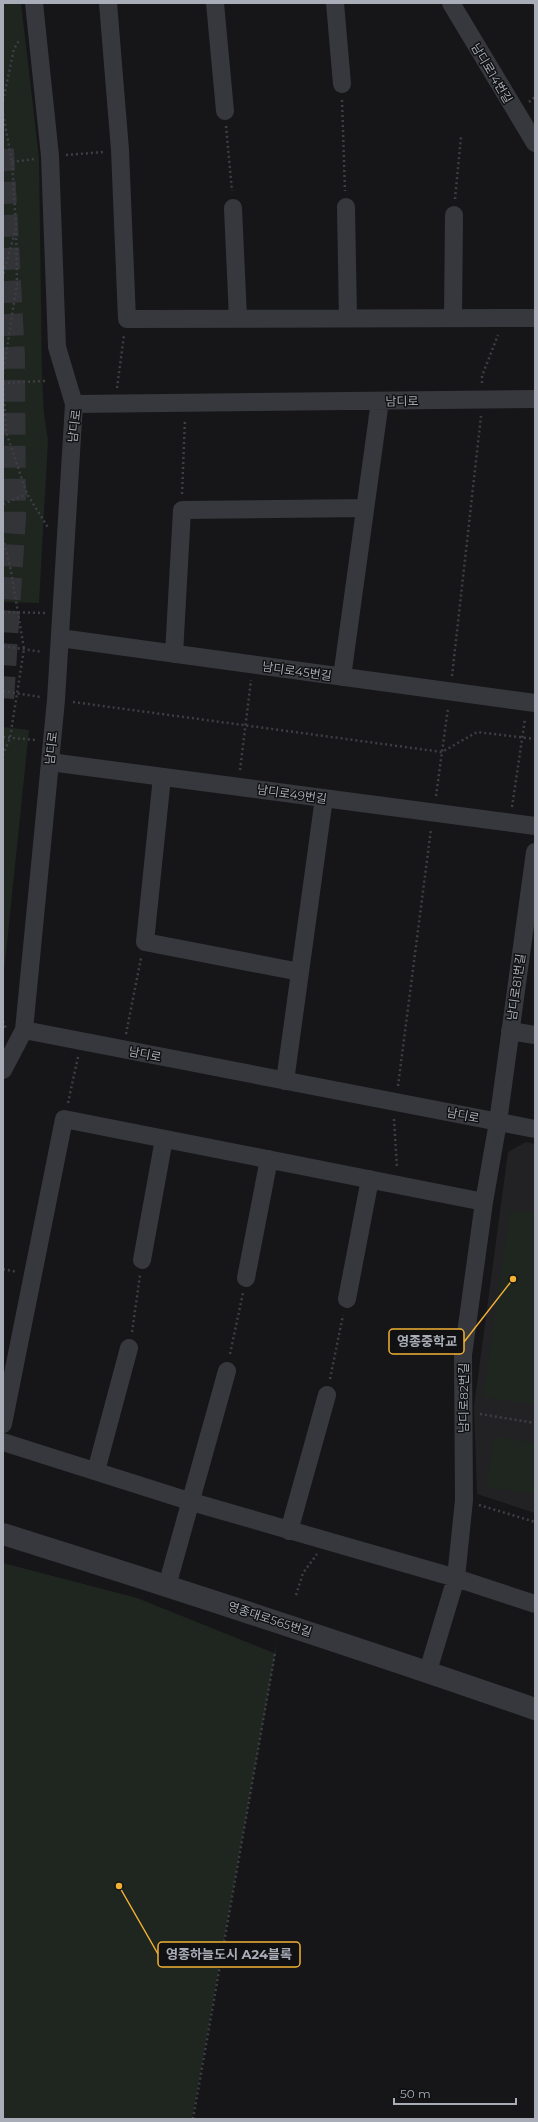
<svg xmlns="http://www.w3.org/2000/svg" width="538" height="2122" font-family="Montserrat,'Noto Sans KR',sans-serif">
<style>
.built{fill:#222225}
.green{fill:#1e261f}
.lines{fill:none;stroke-linecap:round;stroke-linejoin:round}
.trunk-tunnel{stroke:#333438;stroke-width:22;stroke-dasharray:22 11;stroke-linecap:butt}
.path{stroke:#3d3f44;stroke-width:2.5;stroke-dasharray:2 3;stroke-linecap:butt}
.minor{stroke:#37383d;stroke-width:18}
.tertiary{stroke:#37383d;stroke-width:22}
.labels{text-anchor:middle;dominant-baseline:central;stroke-width:3;stroke-linejoin:round;paint-order:stroke}
.street-label{font-size:12px;fill:#a8adb8;stroke:#111113}
.leader{fill:none;stroke:#f2b134;stroke-width:1.5}
.callout-dot{fill:#f2b134;stroke:#111113;stroke-width:1.5}
.callout{fill:#111113;stroke:#f2b134;stroke-width:1.5}
.callout-label{font-size:13px;text-anchor:middle;font-weight:bold;fill:#a8adb8}
</style>
<rect width="100%" height="100%" fill="#161618"/>
<path class="built" d="M526,1142L535,1144V1513L477,1494L474,1406L508,1152Z"/>
<path class="green" d="M3,3H21L39,158L42,377L44,414L48,440L39,603L3,602Z
M3,727L29,730L3,982Z
M510,1210L535,1213V1405L483,1397Z
M494,1436L535,1443V1494L486,1487Z
M3,1563L137,1598L274,1653L277,1644L192,2119H3Z"/>
<g class="lines">
<path class="trunk-tunnel" d="M3,149L14,357L15,517L3,700"/>
<path class="path" d="M533,3L535,5
M342,100L345,191
M3,101L14,49L20,39
M529,102L535,97
M3,114L12,162L16,228L3,275
M226,126L232,191
M66,155L103,152
M12,162L34,159
M455,199L461,137
M3,374L17,283L16,231
M3,379L6,432L27,494L49,529
M3,383L45,381
M482,383V376L498,335
M117,388L124,335
M182,494L185,419
M3,504L27,494
M3,538L11,571L24,649L10,738L3,755
M3,612L45,613
M3,646L42,652
M452,676L481,416
M3,691L40,697
M73,702L442,752L477,732L535,739
M3,737L35,740
M240,770L251,680
M436,796L448,708
M512,807L525,719
M3,1021L6,1029
M126,1034L141,958
M398,1086L431,829
M68,1103L78,1057
M394,1119L397,1168
M3,1269L17,1272
M132,1332L140,1275
M230,1354L243,1293
M330,1379L343,1315
M480,1414L535,1423
M479,1505L535,1522
M296,1595L303,1573L317,1554
M193,2119L275,1653"/>
<path class="minor" d="M34,3L50,156L57,347L74,404
M108,3L120,150L127,319L535,318
M215,3L225,111
M335,3L342,84
M451,3L535,143
M346,207L348,318
M233,208L238,318
M453,318L454,215
M535,399L74,404L56,700L24,1030L535,1129
M60,638L535,703
M174,654L182,510L365,508
M342,677L380,401
M50,762L535,826
M162,777L145,942L300,972
M510,1031L535,1035
M3,1070L24,1030
M285,1081L324,798
M142,1260L164,1139
M246,1278L269,1159
M347,1299L370,1179
M3,1424L64,1119L484,1202
M3,1442L192,1502L456,1578L535,1604
M96,1471L129,1348
M289,1531L327,1395
M167,1586L227,1371
M428,1671L456,1578L464,1500L463,1355L484,1202L498,1122L535,852"/>
<path class="tertiary" d="M3,1534C181,1590 359,1648 535,1709"/>
</g>
<g class="labels">
<g class="street-label">
<text transform="translate(492 73) rotate(59)">남디로14번길</text>
<text transform="translate(402 401) rotate(-1)">남디로</text>
<text transform="translate(74 426) rotate(-83)">남디로</text>
<text transform="translate(297 671) rotate(8)">남디로45번길</text>
<text transform="translate(51 748) rotate(-84)">남디로</text>
<text transform="translate(292 794) rotate(8)">남디로49번길</text>
<text transform="translate(516 987) rotate(-82)">남디로81번길</text>
<text transform="translate(145 1054) rotate(11)">남디로</text>
<text transform="translate(463 1115) rotate(11)">남디로</text>
<text transform="translate(463 1398) rotate(-90)">남디로82번길</text>
<text transform="translate(270 1619) rotate(18)">영종대로565번길</text>
</g>
</g>
<path class="leader" d="M513 1279L464 1342M119 1886L158 1954"/>
<g class="callout-dot">
<circle cx="513" cy="1279" r="4"/>
<circle cx="119" cy="1886" r="4"/>
</g>
<g class="callout">
<rect x="389" y="1329" width="75" height="25" rx="4"/>
<rect x="158" y="1942" width="142" height="25" rx="4"/>
</g>
<g class="callout-label">
<text x="427" y="1346">영종중학교</text>
<text x="229" y="1959">영종하늘도시 A24블록</text>
</g>
<rect width="538" height="2122" fill="none" stroke="#a8adb8" stroke-width="8"/>
<path d="M394 2098v6h122v-6" fill="none" stroke="#a8adb8" stroke-width="2"/>
<text x="400" y="2098" font-size="12" fill="#a8adb8" stroke="#111113" stroke-width="3" paint-order="stroke">50 m</text>
</svg>
